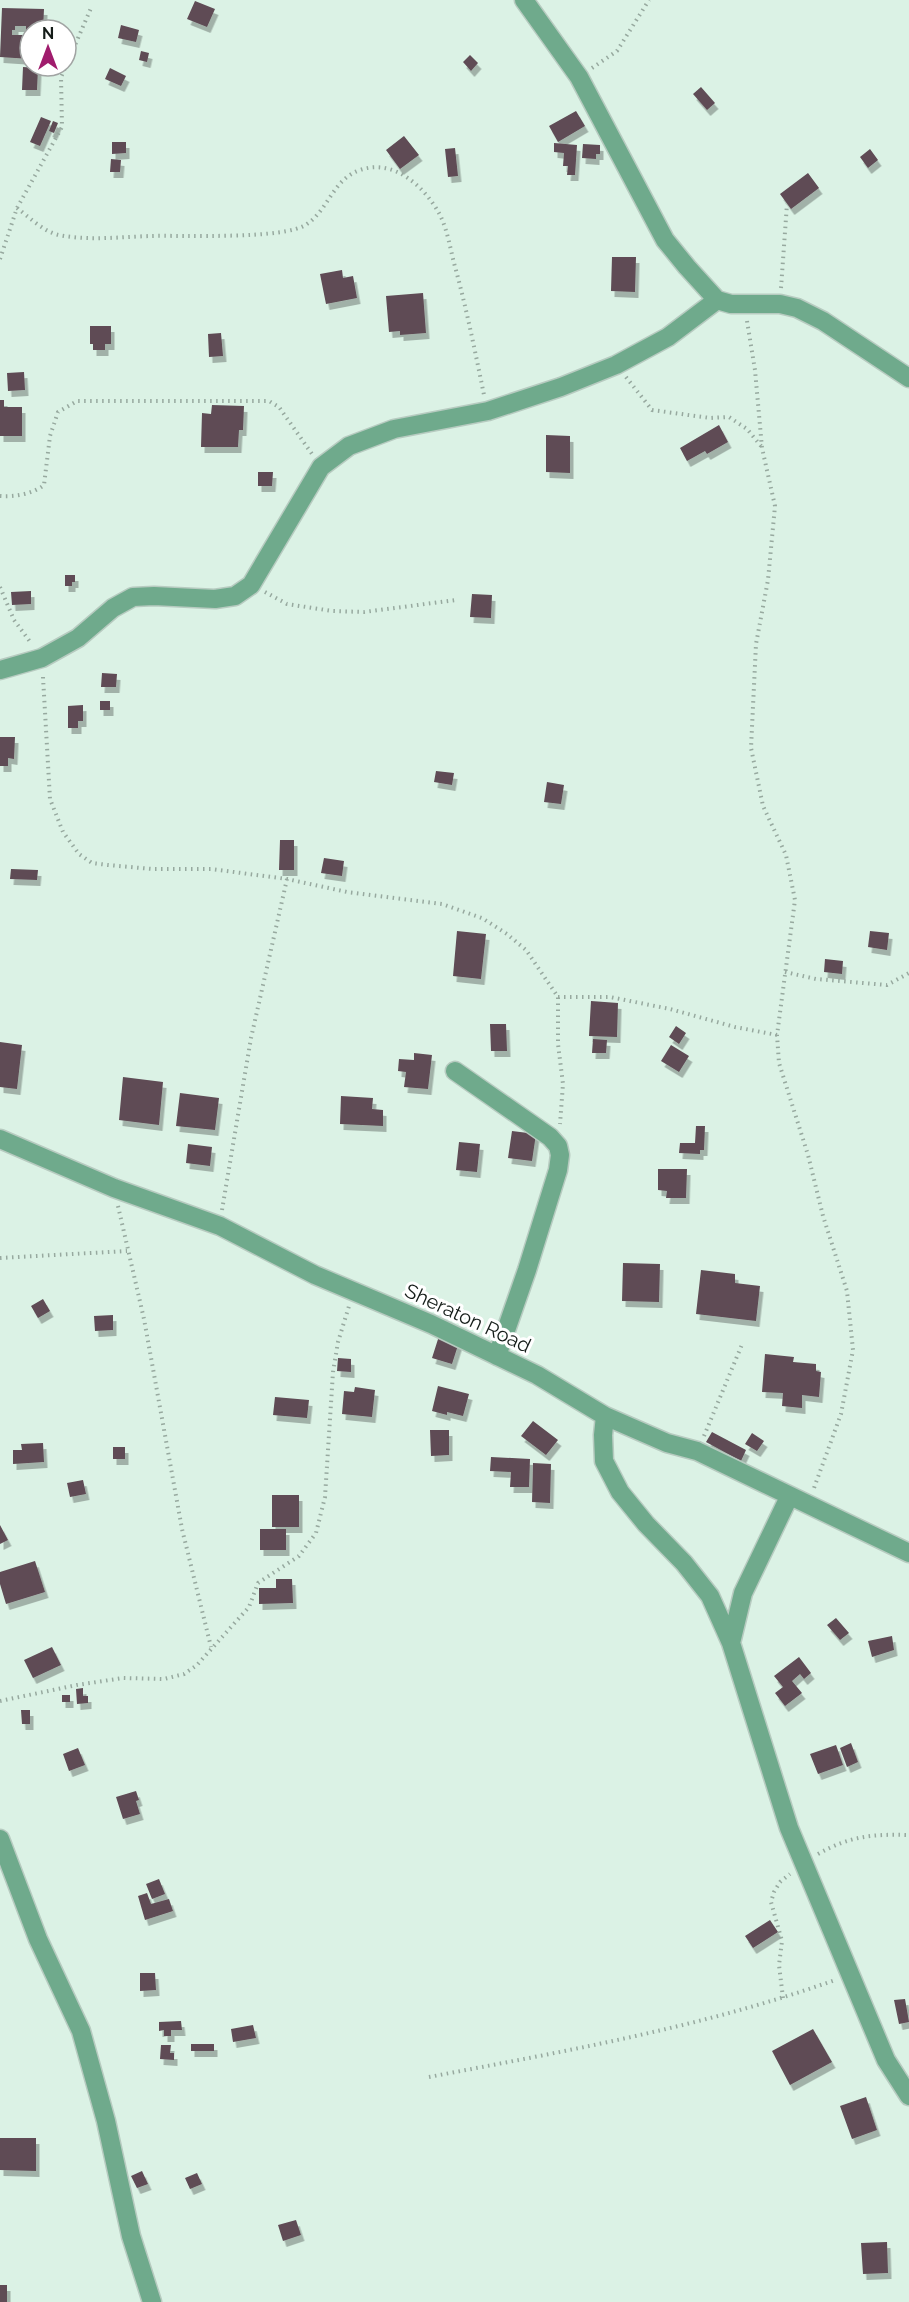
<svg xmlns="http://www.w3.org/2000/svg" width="909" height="2302" font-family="Raleway,sans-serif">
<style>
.building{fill:#5e4b54;filter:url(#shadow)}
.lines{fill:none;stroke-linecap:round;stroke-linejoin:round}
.minor-casing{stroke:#b7cbc0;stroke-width:21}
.path{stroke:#97a99f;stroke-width:4;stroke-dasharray:1.5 4.5;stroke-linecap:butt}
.minor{stroke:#6faa8c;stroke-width:18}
.labels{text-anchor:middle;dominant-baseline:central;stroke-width:6;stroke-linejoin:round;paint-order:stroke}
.street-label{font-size:20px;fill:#141c18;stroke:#fff}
</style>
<defs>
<filter id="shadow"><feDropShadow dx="3.5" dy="6" stdDeviation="0" flood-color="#0004"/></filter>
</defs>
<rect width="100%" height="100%" fill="#dbf2e5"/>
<path class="building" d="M195,1L215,9L207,27L187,19Z
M2,8L44,9L43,30H26V26H15V30H12V35H30V59L0,57Z
M121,25L139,30L136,42L118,38Z
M141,51L149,53L147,62L139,60Z
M470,55L478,63L471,71L463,62Z
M23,67L38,68L37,90H22Z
M110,68L126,76L121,86L105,79Z
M701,87L715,103L707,110L693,94Z
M576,111L585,126L558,142L549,126Z
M41,117L51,121L40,146L30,142Z
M53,121L58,123L54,133L49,131Z
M404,136L419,155L400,169L386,150Z
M112,142H126V153L112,154Z
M554,143L577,145L575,175H567L568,166H563L564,153L554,152Z
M583,144L600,145V154H596V159L582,158Z
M455,148L458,176L448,177L445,149Z
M870,149L878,160L868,168L860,157Z
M111,159L121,160L120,172H110Z
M808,173L819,188L791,209L780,194Z
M612,257H636L635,292L611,291Z
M342,270L343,278L353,276L357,298L326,304L320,274Z
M423,293L426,333L400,335V331L389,332L386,296Z
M90,326H111V344H105V350H93V344H90Z
M221,333L223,356L209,357L208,334Z
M24,372L25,390L8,391L7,373Z
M0,400H4V407H22V436H0Z
M212,405L244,406L243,430H239L238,447H201L202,413L211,414Z
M719,425L728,442L707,454L705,451L687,461L680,448Z
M546,435L570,436V473L546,472Z
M258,472H273L272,486H258Z
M65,575H75V582H72V586H65Z
M31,591V604L12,605L11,592Z
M472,594L492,595L491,618L470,617Z
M102,673L117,674L116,687H101Z
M100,701H110V710H100Z
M83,705V721H78V728H68V706Z
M0,737H15L14,759L8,758V766H0Z
M436,771L454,773L452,785L434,782Z
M547,782L564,785L561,804L544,802Z
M280,840H294V870H279Z
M324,858L344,861L342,876L321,873Z
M11,869L38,870L37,880L10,879Z
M457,931L486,934L481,979L453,976Z
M870,931L889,933L887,950L868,947Z
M825,959L843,961L842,974L824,972Z
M591,1001L618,1003L617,1037L589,1036Z
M490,1024H506L507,1051H491Z
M676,1026L686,1033L679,1044L669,1037Z
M593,1039L607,1040L606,1053H592Z
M0,1042L22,1045L17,1089L0,1087Z
M671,1045L689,1056L679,1072L661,1061Z
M414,1053L432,1055L428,1089L404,1087L406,1072L398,1071L399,1059L414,1060Z
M123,1077L163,1082L159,1125L119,1120Z
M180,1093L219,1098L215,1130L176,1126Z
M341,1096L373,1098L372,1109L383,1110V1126L340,1124Z
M696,1126H705L704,1150H700V1154L679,1153L680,1143H695Z
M512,1131L536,1134L532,1161L508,1158Z
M459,1142L480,1144L477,1172L456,1170Z
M188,1144L212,1147L210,1166L186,1163Z
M658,1169H687L686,1198H666L667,1191L658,1190Z
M623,1263L660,1264L659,1302L622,1301Z
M701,1270L735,1274V1283L760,1286L756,1321L696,1314Z
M43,1299L50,1311L38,1318L31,1306Z
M113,1315V1330L95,1331L94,1316Z
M439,1336L459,1342L452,1364L432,1358Z
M765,1354L794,1357L793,1362L816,1364V1371L821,1372L819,1397L802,1395V1408L782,1406L783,1393L762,1392Z
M338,1358L351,1359V1372L337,1371Z
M438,1386L469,1394L463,1416L447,1412V1415L432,1411Z
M355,1387L375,1390L372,1417L342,1414L344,1391L354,1392Z
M275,1397L309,1400L307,1418L273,1415Z
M533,1421L558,1440L546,1455L521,1436Z
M430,1430H449V1455L431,1456Z
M712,1432L746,1450L741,1461L706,1442Z
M752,1433L764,1441L757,1451L745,1444Z
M43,1443L44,1462L13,1464V1450H22L21,1444Z
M113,1447H125V1459H113Z
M491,1457L530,1459L529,1487H510L511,1472L490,1471Z
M533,1463L551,1464L550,1503L532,1502Z
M83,1480L86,1494L70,1497L67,1483Z
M272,1495H299V1527H272Z
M0,1525L8,1540L0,1544Z
M260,1529H286V1550H260Z
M35,1561L45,1592L6,1604L0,1584V1572Z
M276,1579H292L293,1603L259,1604V1588H276Z
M836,1618L849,1633L840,1640L827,1625Z
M892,1636L894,1650L872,1657L868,1641Z
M52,1647L61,1665L33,1678L24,1660Z
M799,1657L811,1673L804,1679L800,1674L792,1681L802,1693L785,1706L775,1693L783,1687L774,1676Z
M83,1688V1696H88V1703L77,1704L76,1689Z
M62,1695H70V1702H62Z
M21,1710H30V1724H22Z
M851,1743L858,1762L847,1767L840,1748Z
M836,1745L843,1765L818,1774L810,1754Z
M78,1748L85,1765L69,1771L63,1754Z
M136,1791L139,1800L136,1801L140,1814L123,1819L116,1797Z
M159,1879L165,1894L152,1899L146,1884Z
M147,1893L151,1904L169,1899L173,1911L145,1920L138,1896Z
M770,1920L778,1932L753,1948L745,1936Z
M140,1973H155L156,1990L140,1991Z
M905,1999L909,2022L899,2024L894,2000Z
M181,2021L182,2030H171V2036H164V2030L159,2031V2022Z
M253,2025L256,2038L233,2042L231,2029Z
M813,2029L832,2062L790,2085L772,2051Z
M191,2044H214V2051H191Z
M161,2045H171L170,2053H174V2060L160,2059Z
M866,2097L877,2130L852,2139L840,2106Z
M0,2138H36V2171L0,2170Z
M142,2171L148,2184L137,2188L131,2176Z
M197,2173L202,2184L190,2189L185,2178Z
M296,2220L301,2235L283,2241L278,2225Z
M887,2242L888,2273L863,2274L861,2243Z
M0,2285H7V2302H0Z"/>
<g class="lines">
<g class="minor-casing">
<path id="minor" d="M524,0L579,77L665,240L687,267L717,300L731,304H780L797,308L823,321L909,378
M0,670L42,658L78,638L113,608L133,597L154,596L215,599L235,596L251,585L321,467L349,446L394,429L488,411L561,387L616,365L668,337L717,300
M455,1071L550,1137L558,1146L560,1155L558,1170L527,1270L497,1356
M0,1139L114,1188L220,1226L315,1275L431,1324L537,1375L605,1416L667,1443L697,1451L909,1553
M605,1416L603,1435L604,1461L620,1492L646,1524L684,1563L710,1596L731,1643L789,1828L886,2060L909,2096
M731,1643L743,1593L789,1497
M0,1839L38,1939L81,2031L106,2121L131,2236L152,2302"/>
</g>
<path class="path" d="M66,66L91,8
M592,68L617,51L649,0
M17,208C29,217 44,232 59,235C89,241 119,237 150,236C180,235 286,240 307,224C329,209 333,179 360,170C394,158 425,187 440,215C447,229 450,247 454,263C466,306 475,351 484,395
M0,259L17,208L62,127L61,77L66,66
M781,288L787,204
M747,321L755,370L762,448L775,506L768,580L756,644L751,748L763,806L786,855L795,900L777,1035L779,1063L808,1155L823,1216L847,1291L853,1350L841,1414L814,1488
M626,377L652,410L710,418L729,417L747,429L761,446
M0,496C14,497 33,494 44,485L50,436L58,412L77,401H269L279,407L312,454
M0,587L14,620L31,643
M265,592L287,604L332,611L364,612L456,600
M43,677L50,799L63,832L79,854L92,863L108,865L152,869H211L287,879L347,892L442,904L482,918L507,934L526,950L558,997V1044L563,1084L560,1124
M785,972L816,979L887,985L909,973
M558,997H610L670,1009L735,1027L777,1035
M118,1206L144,1319L182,1529L211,1647
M222,1210L251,1038L287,879
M0,1258L127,1251
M704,1436L743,1342
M0,1701L77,1685L123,1678L164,1679L184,1674L197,1665L249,1607L258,1583L299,1556L316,1533L325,1497L333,1372L338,1342L349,1306
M818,1854C850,1836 872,1834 909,1835
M783,1998L779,1965L782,1941L771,1902L774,1892L780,1882L790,1874
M429,2077C566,2051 703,2027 835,1980"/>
<use href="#minor" class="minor"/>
</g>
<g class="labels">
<g class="street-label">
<text transform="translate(468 1318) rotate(25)">Sheraton Road</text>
</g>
</g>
<g transform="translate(48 48)"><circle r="28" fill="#ffffff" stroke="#a1a4a3" stroke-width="1.5"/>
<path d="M0-4.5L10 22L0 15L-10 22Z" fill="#a01c6d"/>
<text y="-9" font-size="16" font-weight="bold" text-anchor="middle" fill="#141c18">N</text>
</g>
</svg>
